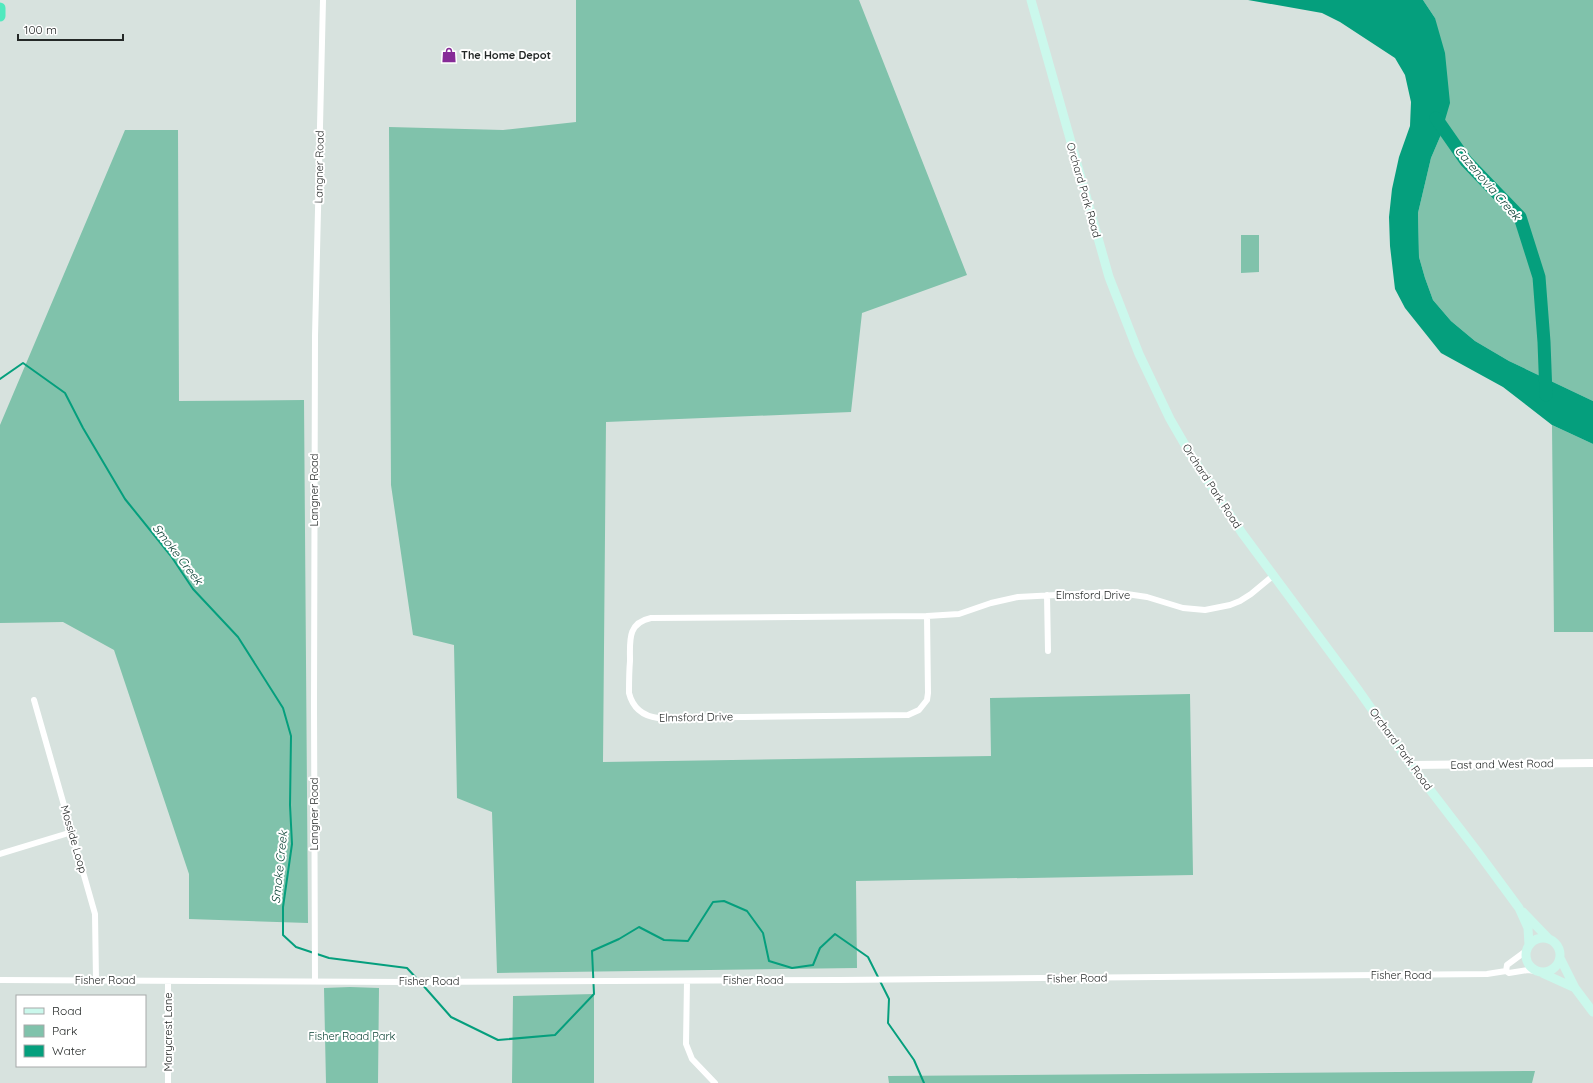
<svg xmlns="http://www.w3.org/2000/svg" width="1593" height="1083" font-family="Quicksand,sans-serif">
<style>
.green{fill:#80c2ab}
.water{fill:#059f7d}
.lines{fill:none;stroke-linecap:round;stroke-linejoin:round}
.stream{stroke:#059f7d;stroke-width:2}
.river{stroke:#059f7d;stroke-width:13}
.minor{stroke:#fff;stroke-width:6}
.tertiary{stroke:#fff;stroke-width:8}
.secondary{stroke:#cbf8ec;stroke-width:9}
.motorway{stroke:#51e9be;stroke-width:11}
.labels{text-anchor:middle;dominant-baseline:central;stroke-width:4;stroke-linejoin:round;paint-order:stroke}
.poi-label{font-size:11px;font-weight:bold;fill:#242827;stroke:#fff;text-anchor:start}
.street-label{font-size:11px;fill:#242827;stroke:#fff}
.park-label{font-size:11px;fill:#003a2c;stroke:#fff}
.water-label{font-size:12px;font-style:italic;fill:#003a2c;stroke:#fff}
</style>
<rect width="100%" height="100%" fill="#d7e2de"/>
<path class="green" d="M576,0H859L967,275L862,313L851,412L606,422L603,762L991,756L990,698L1190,694L1193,875L856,881L857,968L497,973L492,812L457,798L454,645L413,635L391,485L389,127L503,130L576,122Z
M1423,0H1593V401L1509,361L1475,341L1451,321L1433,300L1425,278L1419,257L1418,213L1431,158L1440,137L1435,18Z
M125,130H178L179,401L304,400L308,923L189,919V874L114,650L63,622L0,623V425Z
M1241,235H1259V272L1241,273Z
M1552,425L1593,444V632H1554Z
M350,987L379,988L378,1083H326L324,988Z
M594,994V1083H512L513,996Z
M1535,1071L1532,1083H889L888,1076Z"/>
<path class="water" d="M1248,0H1423L1435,18L1445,53L1450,103L1440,137L1431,158L1418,213L1419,257L1425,278L1433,300L1451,321L1475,341L1509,361L1593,401V444L1552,425L1503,387L1441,353L1405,308L1395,289L1390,246L1389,217L1392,189L1399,157L1410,126L1411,102L1405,75L1395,58L1340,22L1322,13Z"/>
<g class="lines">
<path class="stream" d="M0,379L23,363L65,393L83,428L125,499L171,556L193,589L238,637L283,708L291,736L290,805L292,844L283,907V935L296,947L329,958L407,968L418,980
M421,983L451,1017L498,1040L555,1035L594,994L592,951L619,939L639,927L664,940L688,941L713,902L724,901L747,911L763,933L769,961L792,968L813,965L820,948L835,934L868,957L889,999L888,1023L914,1060L924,1083"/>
<path class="river" d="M1436,118L1466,161L1520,217L1539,277L1544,342L1546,395"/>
<path class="minor" d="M1047,595L1048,651
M927,616L928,693L927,700L919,710L908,715L658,718C643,716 633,709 629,693C629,682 629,672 630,661C630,641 627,623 651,618Z
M927,616L959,614L991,603L1018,597L1113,592L1147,597L1183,608L1205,610L1230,605L1240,601L1251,594L1274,575
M34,700L95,914L96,980
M0,854L72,832
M1506,971L1507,965L1526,951
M0,980L406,982L839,980L1487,974L1506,971L1509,973L1528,970L1535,971
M315,981L314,706L315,336L323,0
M687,981L686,1044L692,1059L715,1083
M168,1083V981"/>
<path class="tertiary" d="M1411,765L1593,763"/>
<path class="secondary" d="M1031,0L1109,277L1139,354L1170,419L1192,457L1242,533L1359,691L1411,765L1477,851L1519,908L1528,928L1529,945
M1523,912L1549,939
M1526 955a17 17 0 1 1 34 0a17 17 0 1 1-34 0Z
M1560,958L1575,988L1593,1012
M1542,973L1575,988"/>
<path class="motorway" d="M0,8V16"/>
</g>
<defs>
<g id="shop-bare" transform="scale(1.2)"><path d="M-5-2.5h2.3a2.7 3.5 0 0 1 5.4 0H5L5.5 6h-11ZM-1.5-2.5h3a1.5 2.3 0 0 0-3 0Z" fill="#862b97" stroke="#fff" stroke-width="2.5" paint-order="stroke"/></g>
</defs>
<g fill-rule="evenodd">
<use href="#shop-bare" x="449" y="55"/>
</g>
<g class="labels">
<g class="poi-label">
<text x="461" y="55">The Home Depot</text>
</g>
<g class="street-label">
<text transform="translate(319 167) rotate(-89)">Langner Road</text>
<text transform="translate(1084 190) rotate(74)">Orchard Park Road</text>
<text transform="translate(1212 486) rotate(57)">Orchard Park Road</text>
<text transform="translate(314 490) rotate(-90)">Langner Road</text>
<text x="1093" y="595">Elmsford Drive</text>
<text transform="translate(696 717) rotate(-1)">Elmsford Drive</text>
<text transform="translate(1401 749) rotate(54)">Orchard Park Road</text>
<text transform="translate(1502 764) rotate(-1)">East and West Road</text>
<text transform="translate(314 814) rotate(-90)">Langner Road</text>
<text transform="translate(74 839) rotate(74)">Mosside Loop</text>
<text x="1401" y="975">Fisher Road</text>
<text transform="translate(1077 978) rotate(-1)">Fisher Road</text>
<text x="105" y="980">Fisher Road</text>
<text x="753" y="980">Fisher Road</text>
<text x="429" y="981">Fisher Road</text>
<text transform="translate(168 1032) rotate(-90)">Marycrest Lane</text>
</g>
<g class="park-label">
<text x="352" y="1036">Fisher Road Park</text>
</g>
<g class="water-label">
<text transform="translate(1488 183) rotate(49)">Cazenovia Creek</text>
<text transform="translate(178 554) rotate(52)">Smoke Creek</text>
<text transform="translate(279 867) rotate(-84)">Smoke Creek</text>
</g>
</g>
<rect x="16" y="995" width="130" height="72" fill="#ffffff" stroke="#a7a9a9"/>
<rect x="24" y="1008" width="20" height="6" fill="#cbf8ec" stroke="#a7a9a9"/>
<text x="52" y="1015" font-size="12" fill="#242827">Road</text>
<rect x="24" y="1025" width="20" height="12" fill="#80c2ab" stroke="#a7a9a9"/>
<text x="52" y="1035" font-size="12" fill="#242827">Park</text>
<rect x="24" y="1045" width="20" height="12" fill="#059f7d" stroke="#a7a9a9"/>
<text x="52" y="1055" font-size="12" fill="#242827">Water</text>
<path d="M18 34v6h105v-6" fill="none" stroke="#242827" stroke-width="2"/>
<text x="24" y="34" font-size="12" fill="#242827" stroke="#ffffff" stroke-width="3" paint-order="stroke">100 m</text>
</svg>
